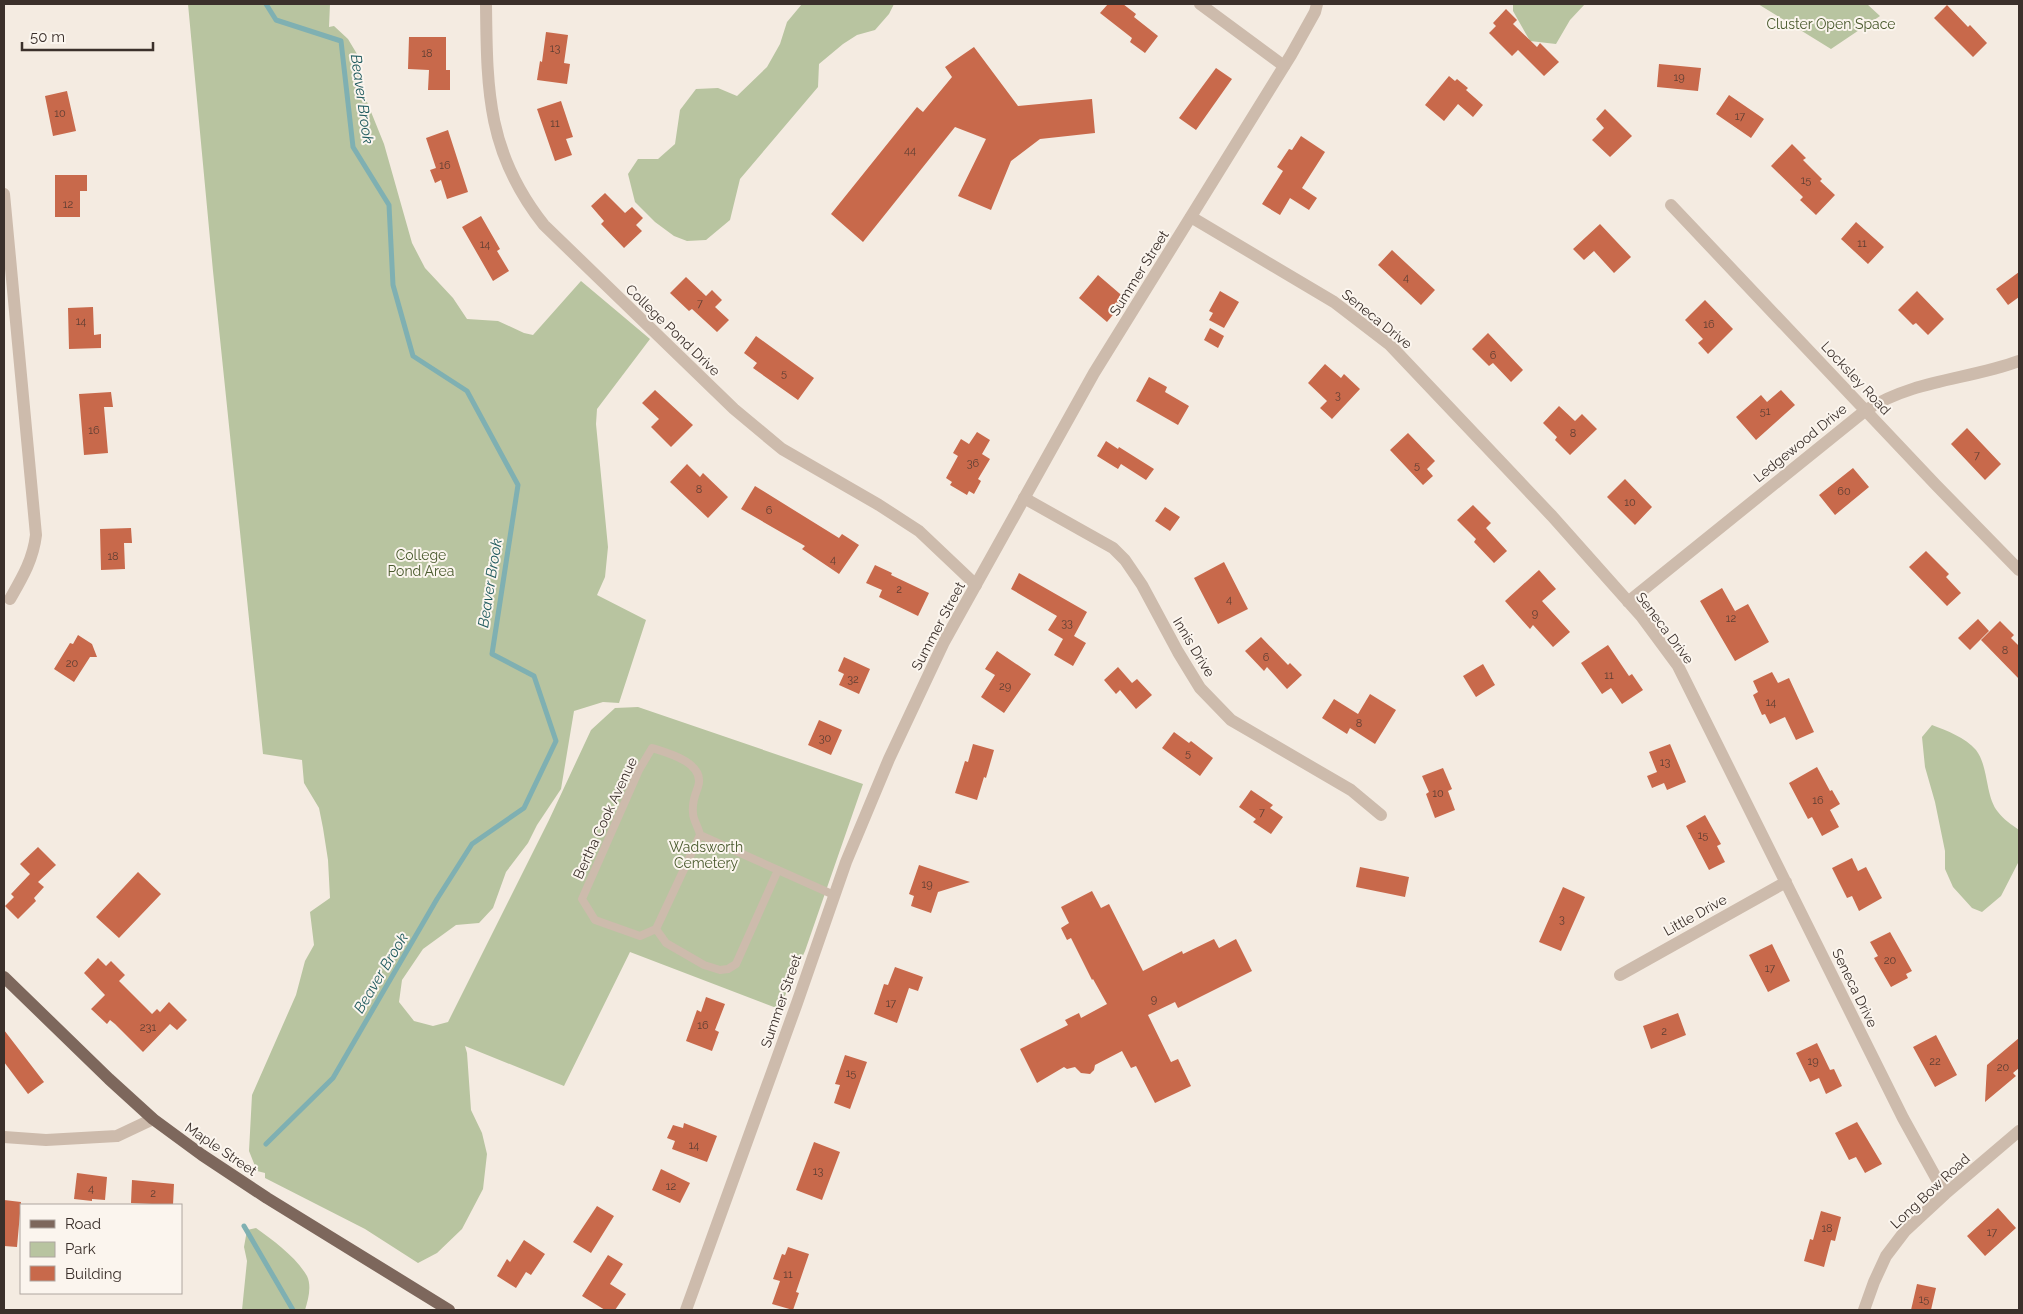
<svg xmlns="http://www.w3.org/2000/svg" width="2023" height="1314" font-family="Raleway,sans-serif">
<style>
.green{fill:#b8c4a0}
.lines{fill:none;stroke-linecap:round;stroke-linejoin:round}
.stream{stroke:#7fb0b2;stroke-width:5}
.building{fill:#c8694b}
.service{stroke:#cdbbac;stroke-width:8}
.minor{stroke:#cdbbac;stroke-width:12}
.tertiary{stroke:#cdbbac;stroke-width:12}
.primary{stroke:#7d675c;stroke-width:12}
.labels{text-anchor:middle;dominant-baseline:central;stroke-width:4;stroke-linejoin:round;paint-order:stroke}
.number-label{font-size:11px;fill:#5e3e33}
.park-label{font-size:14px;fill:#4a5a2e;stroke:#fbf5ee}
.street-label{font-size:14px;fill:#3b302b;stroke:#fbf5ee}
.water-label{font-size:15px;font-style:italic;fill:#1f5a5e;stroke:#fbf5ee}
</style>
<rect width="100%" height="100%" fill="#f4ebe1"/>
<path class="green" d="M188,4H330L329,27L334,26L348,39L357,54L365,97L384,144L412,243L425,268L453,298L467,319L498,321L524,333L533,335L581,281L650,339L597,409L596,424L608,547L605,577L597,595L646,620L619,703L603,702L574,711L561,789L537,825L528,843L506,872L493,908L479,923L456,925L423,949L402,980L399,1002L414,1021L433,1026L448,1022L549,820L591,730L615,708L638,707L863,784L805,951L779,1009L630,952L564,1086L465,1046L467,1053L471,1110L482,1133L487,1154L483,1189L462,1229L437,1253L418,1263L365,1229L265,1178V1173L257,1171L249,1151L252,1095L296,995L305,961L314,945L310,912L330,898L328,860L323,828L319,808L304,783L302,760L263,754L213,271Z
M802,4H894L889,14L875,30L857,35L843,44L819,64L818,87L740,179L730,220L706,240L687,241L674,236L655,222L635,202L628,174L638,159H658L675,144L680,110L696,89L718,88L737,96L767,67L780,44L787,22Z
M1513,4H1585L1570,20L1556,44L1530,41L1513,11Z
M1758,4H1867L1880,16L1831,49Z
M1932,725C1947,731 1965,737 1976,750C1989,767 1985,796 1998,812C2003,819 2012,825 2019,830V861L2001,896L1982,912L1972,908L1953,887L1945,869V851L1935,802L1925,767L1922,737Z
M256,1228C273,1240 296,1257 307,1276C312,1287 308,1300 305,1310H242L247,1261L244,1247L247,1230Z"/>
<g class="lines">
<path class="stream" d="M266,4L276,20L341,41L353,147L389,205L393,285L413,356L467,391L518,485L492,654L534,676L556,741L524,808L472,844L437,899L333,1078L266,1144
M244,1226L293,1310"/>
</g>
<path class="building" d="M1108,4H1123L1136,14L1134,17L1158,36L1145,53L1130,42L1132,38L1100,13Z
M1947,5L1968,27L1970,25L1987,43L1973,57L1934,18Z
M1506,9L1517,20L1513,24L1537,47L1540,43L1559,62L1544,76L1518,50L1512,56L1489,33L1496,26L1493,23Z
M546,32L568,35L564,63L570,64L567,84L537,80L540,61L542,62Z
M409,37H446V70H450V90H428L429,70L408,69Z
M974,47L1018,106L1092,99L1095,133L1040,139L1011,161L991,210L958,196L986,139L955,127L863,242L831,214L917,107L923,112L952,77L945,67Z
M1659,64L1701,68L1698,91L1657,87Z
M1216,68L1232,79L1196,130L1179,118Z
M1449,76L1455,81L1457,79L1468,88L1466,90L1483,105L1473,117L1458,104L1444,121L1425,105Z
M67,91L76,131L53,136L45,96Z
M1729,95L1764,119L1751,138L1716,114Z
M561,101L573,137L566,139L572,155L555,161L537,109Z
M1605,109L1632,136L1610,157L1592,140L1604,128L1596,119Z
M448,130L468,192L447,199L441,180L435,183L430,170L436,168L426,138Z
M1301,136L1325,152L1302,188L1317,198L1309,210L1290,198L1280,215L1262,204L1283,171L1277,167L1289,149L1292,150Z
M1792,144L1806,158L1803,160L1822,179L1820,181L1835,195L1816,215L1800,200L1803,197L1771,166Z
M55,175H87V191H80V217H55Z
M605,193L625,213L632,207L643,218L636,225L642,231L624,248L601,224L604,221L591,206Z
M481,216L500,249L497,251L509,271L493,281L462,227Z
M1856,222L1884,247L1868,264L1841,239Z
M1600,224L1631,257L1614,273L1594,251L1584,260L1573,249Z
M1392,250L1435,290L1421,305L1378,265Z
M2019,272V297L2008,305L1996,289Z
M1098,275L1126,299L1107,322L1079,298Z
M686,277L706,296L712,290L722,300L715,307L729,320L717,332L692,309L689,311L670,293Z
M1220,291L1239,302L1224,328L1209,320L1213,313L1209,311Z
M1917,291L1944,319L1928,335L1916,323L1913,325L1898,310Z
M1705,300L1733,329L1708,354L1698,343L1703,339L1685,320Z
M93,307L94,335L101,334V348L69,349L68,308Z
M1210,328L1224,336L1218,348L1204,340Z
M1488,333L1523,370L1511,382L1493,363L1489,366L1472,349Z
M756,336L814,378L798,400L753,368L757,363L744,353Z
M1325,364L1341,378L1344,374L1360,389L1332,419L1320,408L1327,401L1308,383Z
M1149,377L1167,387L1165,392L1189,406L1178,425L1136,401Z
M655,390L693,425L671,447L651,427L659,419L642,403Z
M1781,390L1795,405L1756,440L1736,417L1761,395L1767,402Z
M111,392L113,407H104L108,453L84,455L79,394Z
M1559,406L1575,421L1582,414L1597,429L1570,455L1555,440L1557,437L1543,423Z
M1967,428L2001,464L1985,480L1951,444Z
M977,432L990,440L982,454L990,459L978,479L981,481L974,494L969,491L967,495L950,485L952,482L946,478L958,456L953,453L961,439L969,444Z
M1408,433L1435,461L1427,469L1433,476L1423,485L1390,450Z
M1106,441L1118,449L1119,447L1154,469L1146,480L1121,464L1118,469L1097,456Z
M687,464L700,477L703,473L728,497L708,518L670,482Z
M1853,468L1869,487L1835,515L1819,495Z
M1625,479L1652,507L1635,525L1607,497Z
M755,486L839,538L842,534L859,545L839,574L802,549L805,546L741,509Z
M1473,505L1491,523L1486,528L1507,551L1494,563L1474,542L1476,539L1457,520Z
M1165,507L1180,517L1170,531L1155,521Z
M131,528L132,543H124L125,569L101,570L100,529Z
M1926,551L1949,574L1946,577L1961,593L1947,606L1909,567Z
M1224,562L1248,609L1218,624L1194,578Z
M875,565L892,573L891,575L929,593L918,616L879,597L882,590L866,583Z
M1539,570L1556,589L1542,601L1570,632L1553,647L1533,625L1530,629L1505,601Z
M1019,573L1087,612L1074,636L1086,643L1073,666L1054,655L1063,639L1048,630L1057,616L1011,589Z
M1722,588L1735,611L1748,604L1769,642L1735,661L1700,601Z
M1978,619L1989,631L1970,650L1958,638Z
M2000,621L2014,635L2011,638L2019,646V679L1981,640Z
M78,635L92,644L97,657H90L74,682L54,669L70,643L73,644Z
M1261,637L1288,665L1290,663L1302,675L1287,689L1267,667L1264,671L1245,651Z
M1608,645L1629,676L1632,674L1643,690L1622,704L1611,688L1602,694L1581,663Z
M997,651L1031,674L1004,713L981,697L995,675L985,669Z
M844,657L870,669L859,694L839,685L844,674L838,671Z
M1483,664L1495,685L1476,697L1463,676Z
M1118,667L1132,683L1137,679L1152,695L1136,709L1120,690L1116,694L1104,680Z
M1772,672L1778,683L1789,678L1814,732L1796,740L1785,717L1770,724L1765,714L1762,715L1753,695L1758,692L1753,681Z
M1370,694L1396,710L1375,744L1350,728L1347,734L1322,718L1334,699L1358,714Z
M819,720L842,730L831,755L808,745Z
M1174,732L1189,743L1191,741L1213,758L1200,776L1162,748Z
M973,744L994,750L986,778L984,777L977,800L955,793L965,761L968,762Z
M1670,744L1686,782L1667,790L1664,783L1652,788L1647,776L1657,772L1649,752Z
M1817,767L1830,791L1832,790L1840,804L1830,810L1839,827L1822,836L1812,817L1808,819L1789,783Z
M1443,768L1452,789L1448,791L1455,810L1435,818L1426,794L1429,792L1422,776Z
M1251,790L1273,805L1270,808L1283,817L1271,834L1253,822L1256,819L1239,807Z
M1705,815L1721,844L1717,846L1725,862L1709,870L1686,826Z
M38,847L56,865L38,882L44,887L34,898L36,901L18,919L5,906L14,897L11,894L30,874L20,864Z
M1852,858L1858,871L1866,867L1882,898L1859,911L1852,896L1847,898L1832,868Z
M919,865L970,882L938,892L931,913L911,906L914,896L909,894Z
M1360,867L1409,877L1405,897L1356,887Z
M138,872L161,894L119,938L96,917Z
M1563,887L1585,897L1561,951L1539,942Z
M1092,891L1101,908L1109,904L1143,971L1182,951L1183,954L1214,939L1219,948L1236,939L1252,971L1178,1008L1175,1002L1148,1015L1171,1062L1178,1059L1191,1086L1155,1103L1136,1066L1131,1068L1122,1051L1095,1065L1094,1070L1090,1074L1081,1073L1075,1067L1067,1069L1064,1067L1037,1083L1020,1049L1068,1025L1065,1020L1079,1013L1081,1018L1107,1004L1093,979L1092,980L1071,938L1067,940L1061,928L1069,923L1061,907Z
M1890,932L1912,971L1906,974L1908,978L1891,987L1874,958L1878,956L1870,942Z
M1772,944L1790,981L1768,992L1749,955Z
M98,958L106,966L111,961L125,975L119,981L152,1014L157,1009L160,1012L169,1002L187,1020L177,1030L170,1024L143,1052L115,1024L110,1020L107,1024L91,1009L105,995L84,973Z
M895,967L923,977L918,991L909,988L897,1023L874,1014L884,984L888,985Z
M706,997L725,1004L715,1030L719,1032L712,1051L686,1041L697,1010L701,1012Z
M1678,1013L1686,1035L1651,1049L1643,1026Z
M4,1030L44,1082L28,1094L4,1062Z
M1936,1035L1957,1075L1935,1087L1913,1047Z
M2019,1038V1068L2013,1073L2016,1076L1985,1102L1987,1065Z
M1817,1043L1830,1070L1834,1069L1842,1086L1826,1094L1819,1078L1810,1082L1796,1053Z
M845,1055L867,1062L850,1109L834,1103L840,1085L835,1084Z
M1857,1122L1882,1164L1865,1173L1856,1157L1849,1160L1835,1133Z
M684,1123L717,1136L707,1162L672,1149L675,1141L667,1138L673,1125L683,1128Z
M814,1142L840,1152L822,1200L796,1190Z
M661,1169L690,1183L680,1203L652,1190Z
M77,1173L107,1177L105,1200L92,1199V1201L74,1199Z
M132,1180L174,1184L173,1205L131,1203Z
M4,1200L21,1202L17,1247L4,1246Z
M597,1206L614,1216L591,1253L573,1242Z
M1998,1208L2016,1228L1985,1256L1967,1236Z
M1821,1211L1841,1217L1835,1241L1831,1240L1824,1267L1804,1261L1810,1239L1813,1240Z
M524,1240L545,1254L531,1275L526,1272L516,1288L497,1276L507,1259L510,1262Z
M788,1247L809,1254L796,1292L799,1293L793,1310L772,1304L780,1281L773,1279L782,1254L785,1255Z
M608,1255L623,1264L610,1284L626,1294L615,1310H605L582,1296Z
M1917,1284L1936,1288L1931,1310H1911Z"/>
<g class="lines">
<path class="service" d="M700,835C699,828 693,820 693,813C692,803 695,795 698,787C706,763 668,753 652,748L639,770L582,899L595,920L640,936L656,929L666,943L704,965L720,970L728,969L736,964L778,870
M700,835L834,895
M656,929L700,835"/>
<path class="minor" d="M486,4C487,91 487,153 544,225L734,409L782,449L879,505L919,531L976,585
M1200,4L1284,66
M4,194L36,535C33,560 22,578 10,599
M1671,205L1936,485L2019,570
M1191,217L1334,302L1390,345L1552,516L1641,616L1678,666L1903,1118L1945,1194
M1024,498L1113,548L1125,560L1142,585L1178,652L1200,688L1231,720L1351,790L1381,815
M1628,602L1866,410C1916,379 1967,380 2019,361
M1620,975L1786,882
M4,1137L46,1140L117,1136L153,1119
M1864,1310L1874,1282L1886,1256L1905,1231L1945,1194L2019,1131"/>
<path class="tertiary" d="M686,1310L797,1003L846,862L889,759L944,642L1094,373L1291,55L1315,12L1317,4"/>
<path class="primary" d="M4,977L109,1079L153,1119L202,1155L267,1198L449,1310"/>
</g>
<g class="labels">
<g class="number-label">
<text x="555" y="48">13</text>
<text x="427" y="53">18</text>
<text x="1679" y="77">19</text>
<text x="60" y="113">10</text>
<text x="1740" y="116">17</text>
<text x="555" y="123">11</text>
<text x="910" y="150">44</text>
<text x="445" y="165">16</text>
<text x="1806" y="180">15</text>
<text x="68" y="204">12</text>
<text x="1862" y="243">11</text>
<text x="485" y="244">14</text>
<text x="1406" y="277">4</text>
<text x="700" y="303">7</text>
<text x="81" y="321">14</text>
<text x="1709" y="324">16</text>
<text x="1493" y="355">6</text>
<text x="784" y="373">5</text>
<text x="1338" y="395">3</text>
<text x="1765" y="411">51</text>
<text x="94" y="430">16</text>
<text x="1573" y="433">8</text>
<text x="1977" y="455">7</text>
<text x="973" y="463">36</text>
<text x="1417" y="465">5</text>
<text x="699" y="489">8</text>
<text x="1844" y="491">60</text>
<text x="1630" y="502">10</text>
<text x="769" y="510">6</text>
<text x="113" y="556">18</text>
<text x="833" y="559">4</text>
<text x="899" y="589">2</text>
<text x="1229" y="599">4</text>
<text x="1535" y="613">9</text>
<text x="1731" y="618">12</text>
<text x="1067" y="623">33</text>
<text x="2005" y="650">8</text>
<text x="1266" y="657">6</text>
<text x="72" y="663">20</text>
<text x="1609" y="675">11</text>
<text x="853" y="679">32</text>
<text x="1005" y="686">29</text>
<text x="1771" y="702">14</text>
<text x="1359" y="723">8</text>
<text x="825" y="738">30</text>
<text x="1188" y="753">5</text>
<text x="1665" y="762">13</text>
<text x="1438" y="793">10</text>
<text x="1818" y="800">16</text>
<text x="1262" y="812">7</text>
<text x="1703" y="835">15</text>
<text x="927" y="884">19</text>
<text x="1562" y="919">3</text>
<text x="1890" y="960">20</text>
<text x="1770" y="968">17</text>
<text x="1154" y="999">9</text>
<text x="891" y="1003">17</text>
<text x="703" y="1025">16</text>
<text x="148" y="1027">231</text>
<text x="1664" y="1031">2</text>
<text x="1813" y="1061">19</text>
<text x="1935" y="1061">22</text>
<text x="2003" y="1067">20</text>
<text x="851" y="1073">15</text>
<text x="694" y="1145">14</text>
<text x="818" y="1171">13</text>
<text x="671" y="1186">12</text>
<text x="91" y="1188">4</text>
<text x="153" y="1193">2</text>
<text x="1827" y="1228">18</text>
<text x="1992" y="1232">17</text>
<text x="788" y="1274">11</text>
<text x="1924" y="1299">15</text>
</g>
<g class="park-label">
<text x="1831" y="24">Cluster Open Space</text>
<text x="421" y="555">College<tspan x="421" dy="16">Pond Area</tspan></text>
<text x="706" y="847">Wadsworth<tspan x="706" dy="16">Cemetery</tspan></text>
</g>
<g class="street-label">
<text transform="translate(1139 273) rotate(-58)">Summer Street</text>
<text transform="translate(1377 319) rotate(39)">Seneca Drive</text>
<text transform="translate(673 330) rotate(44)">College Pond Drive</text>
<text transform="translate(1856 378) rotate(47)">Locksley Road</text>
<text transform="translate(1800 443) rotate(-39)">Ledgewood Drive</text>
<text transform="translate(938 626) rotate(-62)">Summer Street</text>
<text transform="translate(1665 628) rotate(53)">Seneca Drive</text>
<text transform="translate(1194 647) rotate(59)">Innis Drive</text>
<text transform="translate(605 818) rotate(-65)">Bertha Cook Avenue</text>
<text transform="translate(1695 915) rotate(-29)">Little Drive</text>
<text transform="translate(1855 988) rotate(64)">Seneca Drive</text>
<text transform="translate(781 1001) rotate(-71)">Summer Street</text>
<text transform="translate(221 1149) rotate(34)">Maple Street</text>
<text transform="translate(1930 1191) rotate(-43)">Long Bow Road</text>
</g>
<g class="water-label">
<text transform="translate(362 99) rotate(82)">Beaver Brook</text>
<text transform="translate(490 583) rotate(-81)">Beaver Brook</text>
<text transform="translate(381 973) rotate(-59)">Beaver Brook</text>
</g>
</g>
<rect width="2023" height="1314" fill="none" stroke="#3b302b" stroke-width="10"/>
<rect x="20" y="1204" width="162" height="90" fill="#fbf5ee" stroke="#aea6a0"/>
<rect x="30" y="1220" width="25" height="8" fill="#7d675c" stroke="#aea6a0"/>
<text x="65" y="1229" font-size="15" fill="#3b302b">Road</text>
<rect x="30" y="1242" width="25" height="15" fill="#b8c4a0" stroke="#aea6a0"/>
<text x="65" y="1254" font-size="15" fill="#3b302b">Park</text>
<rect x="30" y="1266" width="25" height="15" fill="#c8694b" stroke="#aea6a0"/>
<text x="65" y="1279" font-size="15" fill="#3b302b">Building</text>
<path d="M22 42v8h131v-8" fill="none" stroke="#3b302b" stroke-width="2.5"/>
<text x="30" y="42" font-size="15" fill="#3b302b" stroke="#fbf5ee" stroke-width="4" paint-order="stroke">50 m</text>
</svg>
